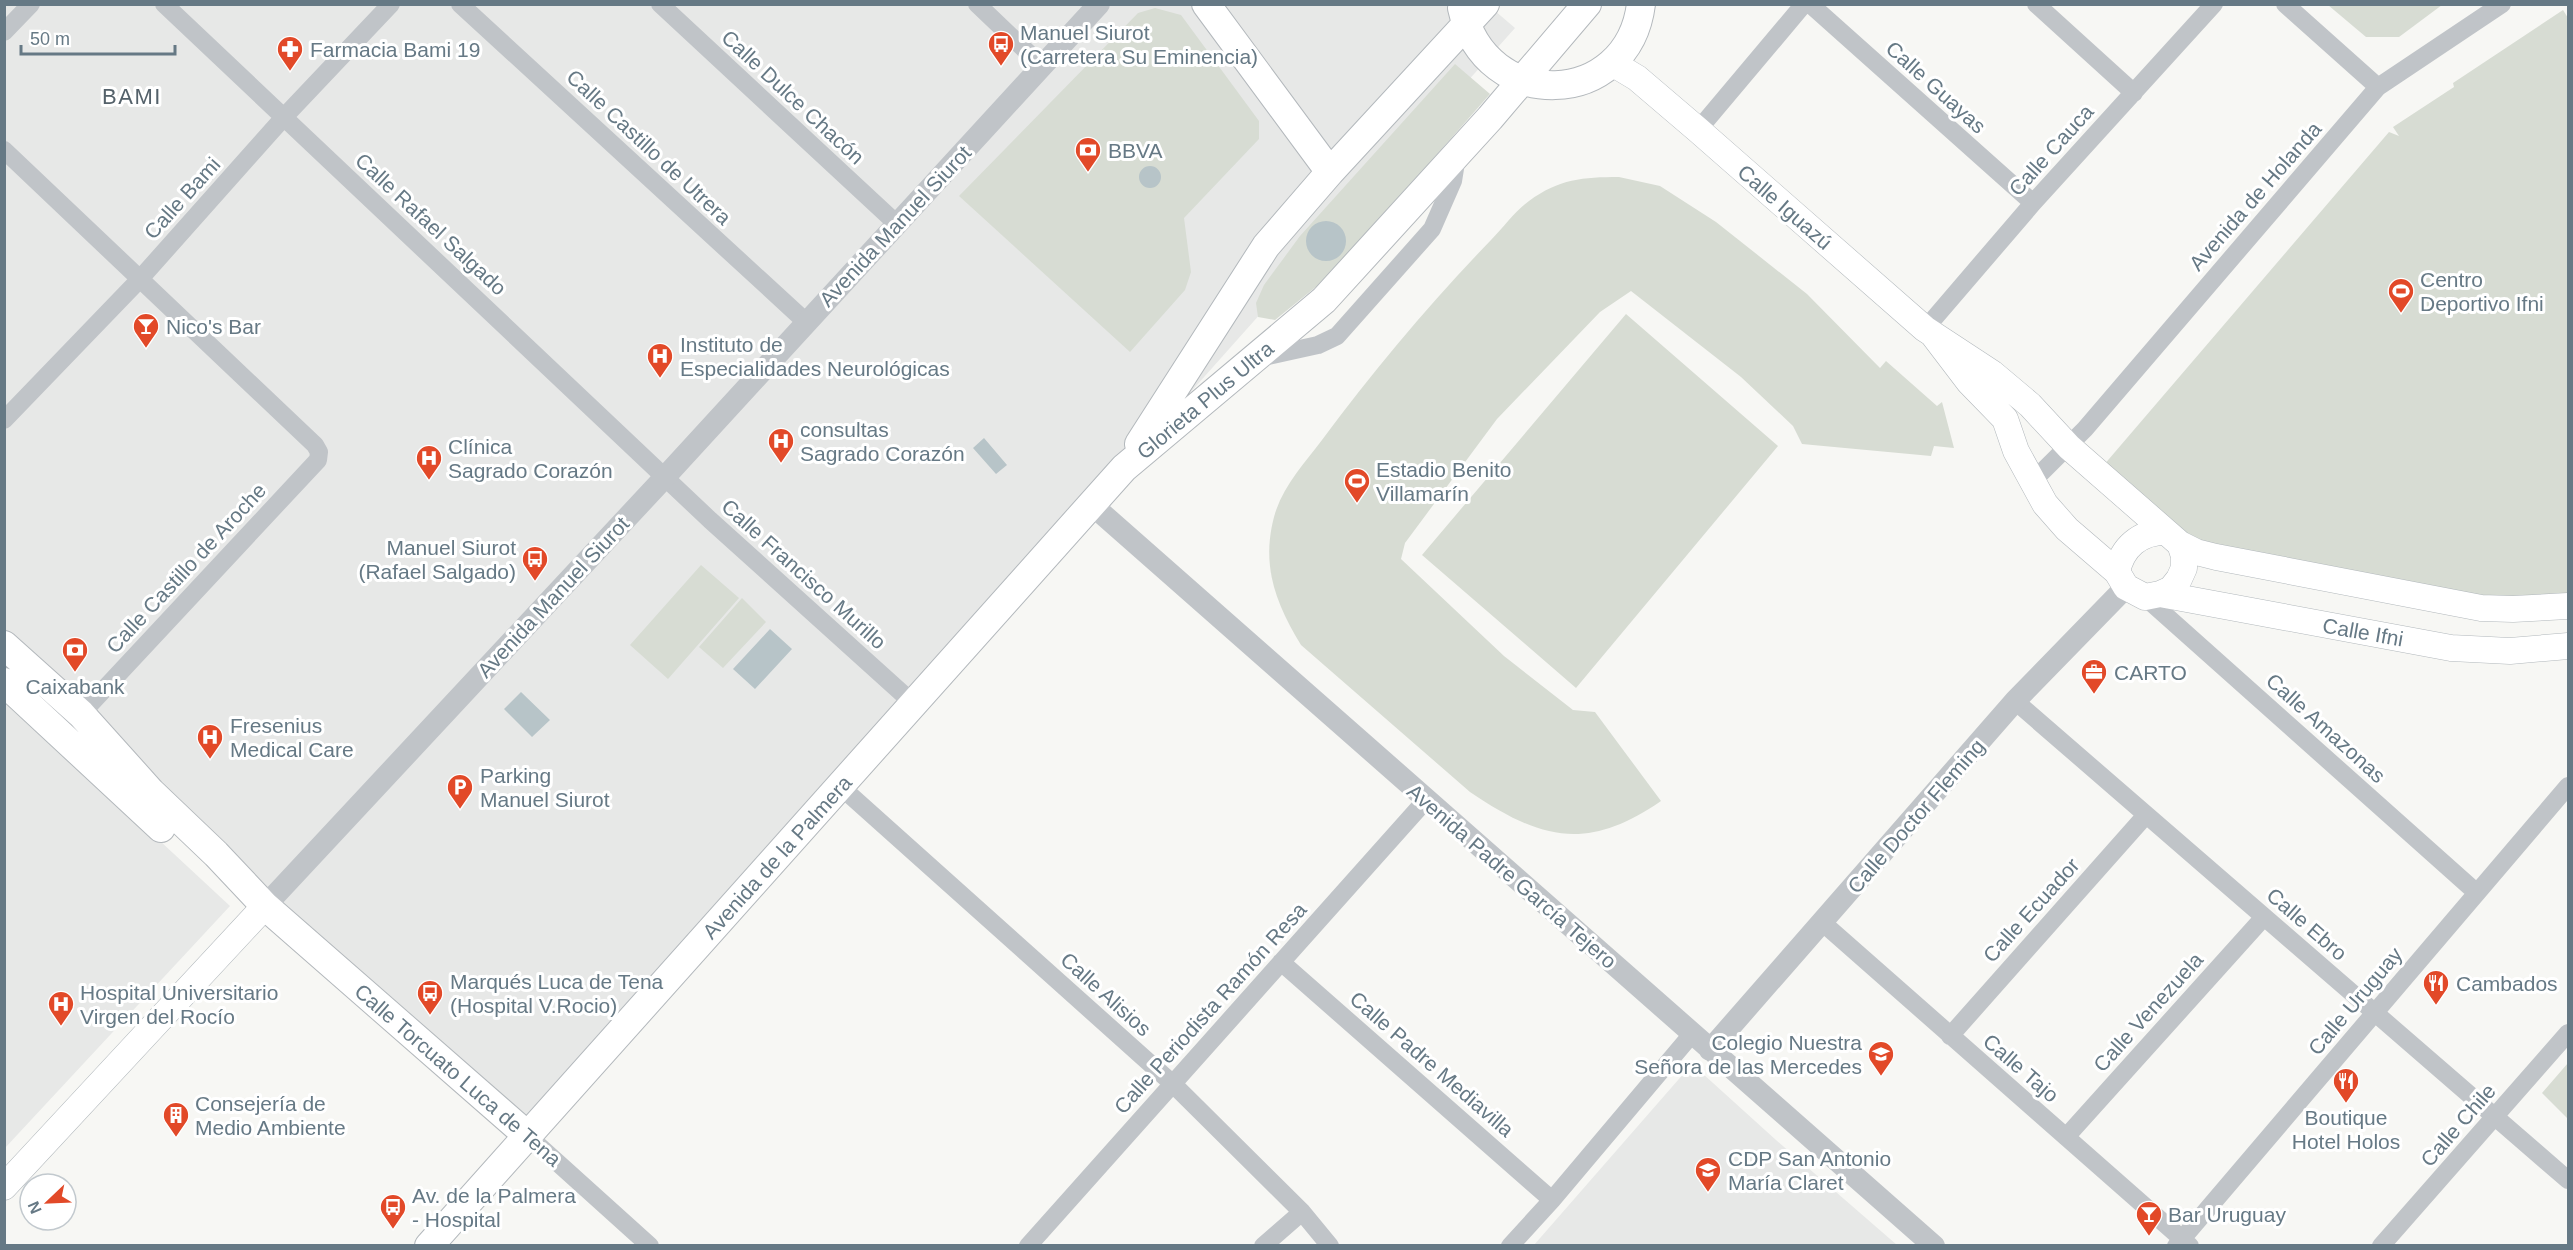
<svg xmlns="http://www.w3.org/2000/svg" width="2573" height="1250" font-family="Helvetica,sans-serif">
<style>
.built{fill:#e7e8e7}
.green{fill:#d7dcd3}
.water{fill:#b7c4c8}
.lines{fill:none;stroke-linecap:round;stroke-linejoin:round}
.secondary-casing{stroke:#b2b8bc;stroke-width:27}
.primary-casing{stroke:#b3b8bc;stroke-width:30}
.minor{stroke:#c0c4c8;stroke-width:18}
.tertiary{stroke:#c0c4c8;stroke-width:22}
.secondary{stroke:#fff;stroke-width:26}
.primary{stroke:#fff;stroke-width:28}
.labels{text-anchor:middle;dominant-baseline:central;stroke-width:6;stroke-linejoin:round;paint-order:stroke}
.poi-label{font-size:21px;fill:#667985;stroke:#fff;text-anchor:start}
.street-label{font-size:21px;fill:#667985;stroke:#fff}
.neighbourhood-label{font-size:22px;letter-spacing:1.5px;fill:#54616a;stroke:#fff}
</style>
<rect width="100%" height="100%" fill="#f7f7f4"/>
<path class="built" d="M1487,4L1515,28L528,1136L5,651L4,5Z
M4,696L230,906L5,1148H4Z
M1692,1064L1776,1140L1897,1245H1534Z"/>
<path class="green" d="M2328,5H2442L2399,37H2366Z
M1155,8L1181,15L1259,121V139L1184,218L1191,272L1185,290L1130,352L959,196L1138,13Z
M2563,10L2568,18V597L2514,602L2195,542L2103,466L2389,132L2399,136L2393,127L2454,87L2453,83Z
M1455,64L1490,94L1368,233L1317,286L1275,320L1258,317L1256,303L1264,285L1300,236Z
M1619,177L1660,186L1716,222L1807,294L1880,368L1886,361L1937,406L1942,402L1954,448L1934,446L1931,456L1802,444L1793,426L1741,377L1631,291L1600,312L1497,419L1405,543L1401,559L1504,656L1573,710L1595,712L1661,801C1587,852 1541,840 1470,792L1301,645C1276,604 1261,566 1274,517C1282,487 1304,464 1322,440C1374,370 1431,302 1491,240C1504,227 1515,211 1529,201C1559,179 1583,177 1619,177Z
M1626,314L1778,446L1576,688L1422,555Z
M701,565L739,598L668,679L630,645Z
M742,598L766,622L723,668L699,647Z
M2568,1063V1119L2542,1093Z"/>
<path class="water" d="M1139 177a11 11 0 1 1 22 0a11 11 0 1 1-22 0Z
M1306 241a20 20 0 1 1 40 0a20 20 0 1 1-40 0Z
M984,438L1007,465L996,474L973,448Z
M770,629L792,649L755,689L733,669Z
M521,692L550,720L532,737L504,709Z"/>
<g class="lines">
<g class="secondary-casing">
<path id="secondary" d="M1612,63L1637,78L1698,130L1925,329L1992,373L2030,405L2069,447L2180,544L2184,556V568L2179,579L2171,589L2160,594L2145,597L2126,587L2117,572L2067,529L2045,504L2016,451L2005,419L1969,382L1934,336
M2180,544L2196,552L2216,557L2481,608L2513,609L2568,606
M2117,572C2122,547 2140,532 2165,532
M2160,594L2451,648L2510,651L2568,646
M4,1187L265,906"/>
</g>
<g class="primary-casing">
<path id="primary" d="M1206,4L1330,172
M1462,8C1485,114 1628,109 1641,4
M1139,444L1266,246L1330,172L1485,4
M4,645L81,714L151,792L216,854L265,906L528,1136
M4,682L161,828
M429,1246L1124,468L1324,300L1490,118L1587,4"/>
</g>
<path class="minor" d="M164,4L710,520L914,704
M460,4L806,322
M660,4L897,224
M977,4L1042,66
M1810,4L2033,203
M2036,4L2134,93
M2285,4L2378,87
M4,32L31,4
M1698,130L1804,4
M4,150L315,445L319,452L318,460L81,714
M1925,329L2033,203L2214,4
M1259,358L1318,345L1337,336L1432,229L1453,181L1457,156
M4,420L139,280L285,116L391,4
M2032,482L2085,429L2378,87L2502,4
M2145,597L2477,893
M2015,701L2568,1180
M840,786L1173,1084L1302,1212L1330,1246
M1823,923L2190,1246
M1281,962L1552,1200
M1950,1036L2146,815
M528,1136L650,1246
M2066,1137L2264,917
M1028,1246L1426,800
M1263,1246L1302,1212
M1510,1246L1552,1200L1692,1034
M2176,1246L2568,786
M2381,1246L2568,1033"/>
<path class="tertiary" d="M1091,504L1934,1246
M265,906L665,477L1099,4
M1710,1050L2015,701L2126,587"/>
<use href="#secondary" class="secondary"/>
<use href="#primary" class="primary"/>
</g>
<defs>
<g id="bus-pin" transform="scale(1.35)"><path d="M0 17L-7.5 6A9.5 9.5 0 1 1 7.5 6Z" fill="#e24928" stroke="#fff"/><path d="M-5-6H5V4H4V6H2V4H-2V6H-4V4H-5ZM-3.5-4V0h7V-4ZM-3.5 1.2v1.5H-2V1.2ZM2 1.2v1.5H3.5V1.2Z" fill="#fff"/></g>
<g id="pharmacy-pin" transform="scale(1.35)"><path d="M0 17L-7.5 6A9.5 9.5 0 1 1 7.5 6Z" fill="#e24928" stroke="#fff"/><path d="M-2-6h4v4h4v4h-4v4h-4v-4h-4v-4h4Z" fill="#fff"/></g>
<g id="bank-pin" transform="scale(1.35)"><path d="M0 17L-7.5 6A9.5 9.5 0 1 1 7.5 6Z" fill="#e24928" stroke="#fff"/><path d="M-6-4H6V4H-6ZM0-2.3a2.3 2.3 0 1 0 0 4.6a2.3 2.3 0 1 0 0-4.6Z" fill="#fff"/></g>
<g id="stadium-pin" transform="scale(1.35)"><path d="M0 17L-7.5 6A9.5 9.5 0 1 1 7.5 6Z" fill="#e24928" stroke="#fff"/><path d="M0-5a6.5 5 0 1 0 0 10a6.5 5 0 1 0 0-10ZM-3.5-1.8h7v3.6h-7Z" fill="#fff"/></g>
<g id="bar-pin" transform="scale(1.35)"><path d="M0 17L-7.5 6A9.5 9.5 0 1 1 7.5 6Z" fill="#e24928" stroke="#fff"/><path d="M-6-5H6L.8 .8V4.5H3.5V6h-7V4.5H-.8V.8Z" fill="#fff"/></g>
<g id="hospital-pin" transform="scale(1.35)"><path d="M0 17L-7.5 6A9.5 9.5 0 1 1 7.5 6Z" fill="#e24928" stroke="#fff"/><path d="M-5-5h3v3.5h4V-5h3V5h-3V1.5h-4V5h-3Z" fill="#fff"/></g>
<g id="office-pin" transform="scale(1.35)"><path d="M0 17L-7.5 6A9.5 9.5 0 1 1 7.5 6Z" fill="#e24928" stroke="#fff"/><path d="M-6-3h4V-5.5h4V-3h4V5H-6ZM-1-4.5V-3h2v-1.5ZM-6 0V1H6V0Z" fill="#fff"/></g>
<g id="parking-pin" transform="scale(1.35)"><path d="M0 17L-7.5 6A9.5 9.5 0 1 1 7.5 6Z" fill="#e24928" stroke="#fff"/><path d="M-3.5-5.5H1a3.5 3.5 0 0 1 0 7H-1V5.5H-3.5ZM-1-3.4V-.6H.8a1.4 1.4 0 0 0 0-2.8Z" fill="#fff"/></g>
<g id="restaurant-pin" transform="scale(1.35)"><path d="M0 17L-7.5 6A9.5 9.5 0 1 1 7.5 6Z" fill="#e24928" stroke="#fff"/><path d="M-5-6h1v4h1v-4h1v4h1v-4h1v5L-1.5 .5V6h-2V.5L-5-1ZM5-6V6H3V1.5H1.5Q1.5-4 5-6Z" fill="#fff"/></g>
<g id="school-pin" transform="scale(1.35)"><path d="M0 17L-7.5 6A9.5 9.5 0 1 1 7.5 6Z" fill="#e24928" stroke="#fff"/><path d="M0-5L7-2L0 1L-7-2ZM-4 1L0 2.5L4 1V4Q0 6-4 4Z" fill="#fff"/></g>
<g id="building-pin" transform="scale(1.35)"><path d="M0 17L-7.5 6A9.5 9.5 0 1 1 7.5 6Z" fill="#e24928" stroke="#fff"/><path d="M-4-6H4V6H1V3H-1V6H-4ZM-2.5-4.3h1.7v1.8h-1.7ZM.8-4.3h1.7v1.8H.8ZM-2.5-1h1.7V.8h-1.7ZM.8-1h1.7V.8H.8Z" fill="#fff"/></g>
</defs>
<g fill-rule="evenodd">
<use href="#bus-pin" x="1001" y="44"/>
<use href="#pharmacy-pin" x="290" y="49"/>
<use href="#bank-pin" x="1088" y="150"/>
<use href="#stadium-pin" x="2401" y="291"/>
<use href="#bar-pin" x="146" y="326"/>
<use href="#hospital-pin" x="660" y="356"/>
<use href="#hospital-pin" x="781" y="441"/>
<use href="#hospital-pin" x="429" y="458"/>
<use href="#stadium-pin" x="1357" y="481"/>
<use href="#bus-pin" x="535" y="559"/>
<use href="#bank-pin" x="75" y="650"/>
<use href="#office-pin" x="2094" y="672"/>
<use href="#hospital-pin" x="210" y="737"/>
<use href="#parking-pin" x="460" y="787"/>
<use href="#restaurant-pin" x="2436" y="983"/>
<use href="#bus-pin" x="430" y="993"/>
<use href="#hospital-pin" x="61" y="1004"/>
<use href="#school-pin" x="1881" y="1054"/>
<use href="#restaurant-pin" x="2346" y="1081"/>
<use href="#building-pin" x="176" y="1115"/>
<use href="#school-pin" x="1708" y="1170"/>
<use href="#bus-pin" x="393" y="1207"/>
<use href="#bar-pin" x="2149" y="1214"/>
</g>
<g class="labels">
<g class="poi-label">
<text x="1020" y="32">Manuel Siurot<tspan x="1020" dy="24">(Carretera Su Eminencia)</tspan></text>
<text x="310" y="49">Farmacia Bami 19</text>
<text x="1108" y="150">BBVA</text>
<text x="2420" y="279">Centro<tspan x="2420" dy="24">Deportivo Ifni</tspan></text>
<text x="166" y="326">Nico's Bar</text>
<text x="680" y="344">Instituto de<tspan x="680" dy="24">Especialidades Neurológicas</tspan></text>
<text x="800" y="429">consultas<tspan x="800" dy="24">Sagrado Corazón</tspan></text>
<text x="448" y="446">Clínica<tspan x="448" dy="24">Sagrado Corazón</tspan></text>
<text x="1376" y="469">Estadio Benito<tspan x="1376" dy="24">Villamarín</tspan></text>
<text x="516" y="547" text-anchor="end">Manuel Siurot<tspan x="516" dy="24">(Rafael Salgado)</tspan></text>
<text x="2114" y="672">CARTO</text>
<text x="75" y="686" text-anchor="middle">Caixabank</text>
<text x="230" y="725">Fresenius<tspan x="230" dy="24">Medical Care</tspan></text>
<text x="480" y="775">Parking<tspan x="480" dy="24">Manuel Siurot</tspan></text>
<text x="450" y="981">Marqués Luca de Tena<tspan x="450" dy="24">(Hospital V.Rocio)</tspan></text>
<text x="2456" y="983">Cambados</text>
<text x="80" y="992">Hospital Universitario<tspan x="80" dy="24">Virgen del Rocío</tspan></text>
<text x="1862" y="1042" text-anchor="end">Colegio Nuestra<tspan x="1862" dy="24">Señora de las Mercedes</tspan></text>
<text x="195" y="1103">Consejería de<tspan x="195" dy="24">Medio Ambiente</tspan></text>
<text x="2346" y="1117" text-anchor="middle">Boutique<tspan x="2346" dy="24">Hotel Holos</tspan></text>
<text x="1728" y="1158">CDP San Antonio<tspan x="1728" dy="24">María Claret</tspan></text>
<text x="412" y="1195">Av. de la Palmera<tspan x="412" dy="24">- Hospital</tspan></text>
<text x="2168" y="1214">Bar Uruguay</text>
</g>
<g class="street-label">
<text transform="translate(1936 87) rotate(42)">Calle Guayas</text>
<text transform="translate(793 97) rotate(43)">Calle Dulce Chacón</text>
<text transform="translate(649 147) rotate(43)">Calle Castillo de Utrera</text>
<text transform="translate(2051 150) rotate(-48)">Calle Cauca</text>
<text transform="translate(2255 196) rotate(-49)">Avenida de Holanda</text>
<text transform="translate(182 198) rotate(-48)">Calle Bami</text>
<text transform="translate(1785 207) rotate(41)">Calle Iguazú</text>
<text transform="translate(431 224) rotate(43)">Calle Rafael Salgado</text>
<text transform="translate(895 226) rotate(-47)">Avenida Manuel Siurot</text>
<text transform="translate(1205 400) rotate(-40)">Glorieta Plus Ultra</text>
<text transform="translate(186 568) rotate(-47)">Calle Castillo de Aroche</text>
<text transform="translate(804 574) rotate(42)">Calle Francisco Murillo</text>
<text transform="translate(553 597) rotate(-47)">Avenida Manuel Siurot</text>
<text transform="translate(2363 632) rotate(10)">Calle Ifni</text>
<text transform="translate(2326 728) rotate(42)">Calle Amazonas</text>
<text transform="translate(1916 816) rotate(-49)">Calle Doctor Fleming</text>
<text transform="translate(777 857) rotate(-48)">Avenida de la Palmera</text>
<text transform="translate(1512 876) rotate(41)">Avenida Padre García Tejero</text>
<text transform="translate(2031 910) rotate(-48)">Calle Ecuador</text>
<text transform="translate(2307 924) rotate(41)">Calle Ebro</text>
<text transform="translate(1106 994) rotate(42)">Calle Alisios</text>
<text transform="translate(2355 1001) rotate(-50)">Calle Uruguay</text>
<text transform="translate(1210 1008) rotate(-48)">Calle Periodista Ramón Resa</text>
<text transform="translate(2148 1012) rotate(-48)">Calle Venezuela</text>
<text transform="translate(1432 1064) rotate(41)">Calle Padre Mediavilla</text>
<text transform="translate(2021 1068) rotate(41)">Calle Tajo</text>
<text transform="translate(458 1075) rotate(41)">Calle Torcuato Luca de Tena</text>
<text transform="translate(2458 1125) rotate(-49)">Calle Chile</text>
</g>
<g class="neighbourhood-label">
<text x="132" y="96">BAMI</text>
</g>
</g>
<rect width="2573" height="1250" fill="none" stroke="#667985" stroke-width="12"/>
<g transform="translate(48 1202) rotate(247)"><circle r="28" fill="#ffffff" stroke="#c2c9ce" stroke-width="1.5"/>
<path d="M0-4.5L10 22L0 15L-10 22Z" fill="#e24928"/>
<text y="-9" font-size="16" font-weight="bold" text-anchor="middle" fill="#667985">N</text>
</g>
<path d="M21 45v9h154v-9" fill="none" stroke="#667985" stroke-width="3"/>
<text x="30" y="45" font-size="18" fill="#667985" stroke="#ffffff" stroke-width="4.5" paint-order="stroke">50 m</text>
</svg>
